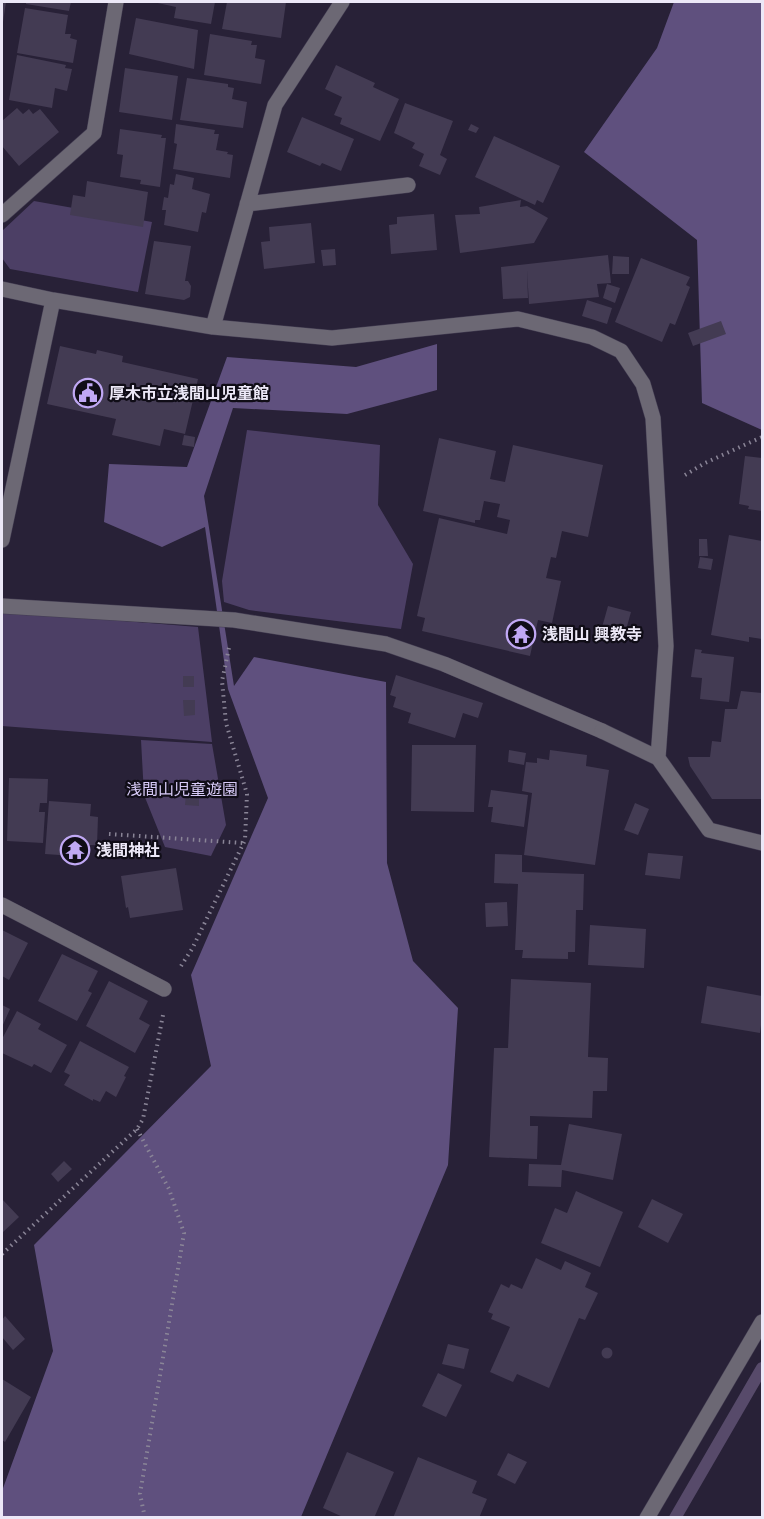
<svg xmlns="http://www.w3.org/2000/svg" width="764" height="1519" font-family="'PT Sans','Noto Sans JP',sans-serif">
<style>
.green{fill:#4c3f65}
.forest{fill:#5f507e}
.lines{fill:none;stroke-linecap:round;stroke-linejoin:round}
.stream{stroke:#574a6a;stroke-width:12}
.building{fill:#433b53}
.service-casing{stroke:#433d52;stroke-width:16}
.minor-casing{stroke:#433d52;stroke-width:16}
.tertiary-casing{stroke:#433d52;stroke-width:16}
.path{stroke:#8a8597;stroke-width:4;stroke-dasharray:1.5 4.5;stroke-linecap:butt}
.service{stroke:#6c6874;stroke-width:15}
.minor{stroke:#6c6874;stroke-width:15}
.tertiary{stroke:#6c6874;stroke-width:15}
.labels{text-anchor:middle;dominant-baseline:central;stroke-width:4.5;stroke-linejoin:round;paint-order:stroke}
.poi-label{font-size:16px;font-weight:bold;fill:#ece8f7;stroke:#100d17;text-anchor:start}
.park-label{font-size:16px;fill:#d7caf7;stroke:#100d17}
</style>
<rect width="100%" height="100%" fill="#282137"/>
<path class="green" d="M34,201L152,222L138,292L10,269L2,258V231Z
M247,430L380,445L378,505L413,564L401,629L249,610L224,602L222,581Z
M2,611L198,627L212,742L2,726Z
M141,740L212,744L226,825L211,856L165,847L144,795Z"/>
<path class="forest" d="M674,2H762V430L702,403L697,240L584,152L657,48Z
M437,344V390L347,414L233,408L204,496L234,686L254,657L386,682L387,863L413,961L458,1008L448,1165L301,1517H2V1491L53,1351L34,1245L211,1066L191,975L268,798L228,689L205,527L162,547L104,522L109,464L187,467L227,357L356,367Z"/>
<g class="lines">
<path class="stream" d="M675,1518L762,1368"/>
</g>
<path class="building" d="M2,2H6L3,22L2,21Z
M26,2H71L69,11L26,4Z
M153,2H215L211,24L174,18L176,7Z
M227,2H286L281,38L222,29Z
M25,8L68,15L65,34H71L70,38L77,40L73,63L17,53Z
M136,18L198,30L194,69L129,54Z
M210,34L252,41L251,45H257L255,58L265,60L261,84L204,75Z
M17,55L66,65L65,68L72,69L67,91L55,88L52,108L9,100Z
M336,65L375,83L373,87L399,99L380,141L340,124L342,118L334,115L342,97L325,89Z
M125,68L178,76L172,120L119,112Z
M187,78L228,84V87L234,88L232,99L247,102L243,128L180,120Z
M405,103L453,121L440,155L447,159L440,175L419,166L424,154L412,148L415,143L394,133Z
M17,108L23,114L29,109L33,114L40,109L59,132L19,166L2,146V121Z
M302,117L354,139L341,171L322,163L320,166L287,152Z
M176,124L215,130L214,134H219L216,150L228,152L227,154L233,155L230,178L173,169L177,144L174,143Z
M471,124L479,128L476,133L468,130Z
M120,129L162,135L161,138H166L160,187L140,184L141,180L120,177L123,155L117,154Z
M494,136L560,166L543,203L537,200L535,205L475,177Z
M176,174L194,178L192,189L210,194L206,213L202,212L198,232L164,225L166,210H162L164,197L168,198L170,184L174,185Z
M87,181L148,192L143,227L70,215L73,195L85,197Z
M521,200L520,207L527,206L548,218L534,243L460,253L455,215L480,214L479,207Z
M434,214L437,250L391,254L389,225L397,224V217Z
M311,223L315,263L264,269L261,242L270,241L269,227Z
M154,241L191,246L185,281H188L191,286L190,297L184,300L145,294Z
M335,249L336,265L323,266L321,250Z
M608,255L611,283L597,284L599,297L529,304L527,270L528,298L503,299L501,267Z
M613,256L629,257V274H612Z
M641,258L690,277L686,285L690,287L675,325L670,323L662,342L615,322Z
M607,284L620,288L615,303L603,298Z
M587,300L612,308L607,324L582,316Z
M721,321L726,334L693,346L688,333Z
M60,346L96,354L97,350L123,356L122,362L198,379L185,434L164,429L160,446L112,435L116,419L47,404Z
M184,435L195,437L194,447L182,445Z
M439,438L496,451L490,479L505,482L513,445L603,465L588,537L562,531L556,558L551,557L546,578L561,581L552,623L538,620L530,656L422,631L425,618L417,616L439,518L507,534L510,520L497,517L500,504L484,501L480,520H475V523L423,511Z
M745,456L762,458V511L748,509L749,506L739,504Z
M729,535L762,541V639L749,637V642L711,635Z
M699,539H707L708,556H699Z
M700,557L713,559L711,570L698,568Z
M608,606L631,612L624,637L601,631Z
M695,649L702,650L701,653L734,657L729,702L700,699L702,678L691,677Z
M396,675L483,703L478,718L463,713L455,738L408,723L411,713L393,707L396,697L390,695Z
M183,676H194V687H183Z
M741,691L762,693V799H712L690,766L688,757H710L712,741L721,742L725,709H737Z
M183,700H195V715L184,716Z
M412,745H476L474,812L411,811Z
M509,750L526,753L524,765L508,762Z
M550,750L587,755L586,766L609,770L595,865L524,855L532,793L522,791L526,762L537,763V758L549,760Z
M9,778L48,779L47,803H40L39,812H45L43,843L7,841Z
M491,790L528,795L524,827L491,822L493,807H488Z
M186,794L199,796V806L185,805Z
M49,801L91,804L90,816L98,817L97,845H89L88,857L45,854Z
M635,803L649,809L638,835L624,830Z
M648,853L683,856L680,879L645,875Z
M495,854L522,855V872L584,874L583,910H576L575,952H568V959L522,958L523,950H515L518,884L494,883Z
M176,868L183,910L130,918L128,907L126,908L121,876Z
M507,902L508,926L486,927L485,903Z
M590,925L646,929L644,968L588,965Z
M2,930L28,943L9,980L2,976Z
M62,954L98,971L88,991L92,993L77,1021L38,1001Z
M511,979L591,983L588,1057L608,1058L607,1091H593L592,1118L530,1116V1126H538L537,1159L489,1157L494,1048H508Z
M109,981L148,1001L139,1019L150,1025L135,1053L86,1026Z
M707,986L762,996V1017L760,1033L701,1023Z
M2,1005L10,1009L2,1027Z
M17,1011L41,1024L38,1029L67,1045L51,1073L34,1064L32,1067L2,1053V1039Z
M80,1041L129,1067L124,1076L126,1077L116,1097L106,1091L100,1102L93,1099V1101L64,1085L70,1075L64,1072Z
M569,1124L622,1134L613,1180L562,1170L561,1187L528,1186L529,1164L561,1165Z
M64,1161L72,1169L58,1182L51,1174Z
M576,1191L623,1212L600,1267L541,1243L555,1208L567,1213Z
M2,1199L19,1217L2,1233Z
M652,1199L683,1214L668,1243L638,1227Z
M536,1258L561,1270L565,1261L591,1273L585,1287L598,1293L585,1320L579,1318L549,1388L517,1374L513,1382L490,1372L510,1327L491,1319L493,1314L488,1312L501,1284L509,1288L511,1284L522,1289Z
M5,1316L25,1339L13,1350L2,1337V1320Z
M448,1344L469,1349L464,1369L442,1364Z
M601.5 1353a5.5 5.5 0 1 1 11 0a5.5 5.5 0 1 1-11 0Z
M438,1373L462,1385L446,1417L422,1406Z
M2,1379L31,1397L5,1442L2,1440Z
M347,1452L394,1472L374,1518H345L323,1508Z
M508,1453L527,1462L515,1484L497,1475Z
M418,1457L477,1481L472,1493L487,1499L479,1518H393Z"/>
<g class="lines">
<g class="service-casing">
<path id="service" d="M2,606L234,620L386,644L444,664L602,731"/>
</g>
<g class="minor-casing">
<path id="minor" d="M247,204L408,185
M2,215L94,133L116,2
M2,289L53,300L213,327L332,338L518,319L592,337L621,351L643,384L653,418L666,646L658,758
M213,327L275,105L342,2
M2,540L53,300
M602,731L658,758L709,830L762,843
M2,905L164,989"/>
</g>
<g class="tertiary-casing">
<path id="tertiary" d="M647,1518L762,1322"/>
</g>
<path class="path" d="M685,475L705,463L762,437
M109,834L243,843
M181,966L192,949L245,840L247,794L226,723L222,681L229,648
M137,1129L169,1189L184,1233L140,1494L145,1518
M2,1254L137,1129L143,1119L163,1015"/>
<use href="#service" class="service"/>
<use href="#minor" class="minor"/>
<use href="#tertiary" class="tertiary"/>
</g>
<defs>
<g id="civic-ring" transform="scale(1.5)"><circle r="9.5" fill="#100d17" stroke="#c0a8f4" stroke-width="1.5"/><path d="M-.6-6.5H3V-4.5H.6V-3L4-1V1h2V6H-6V1h2V-1L-.6-3ZM-1.2 2.5V6h2.4V2.5Z" fill="#c0a8f4"/></g>
<g id="temple-ring" transform="scale(1.5)"><circle r="9.5" fill="#100d17" stroke="#c0a8f4" stroke-width="1.5"/><path d="M0-6L5-2H3V0L6.5 2.5H4V6H1.5V3h-3V6H-4V2.5H-6.5L-3 0V-2H-5Z" fill="#c0a8f4"/></g>
</defs>
<g fill-rule="evenodd">
<use href="#civic-ring" x="88" y="393"/>
<use href="#temple-ring" x="521" y="634"/>
<use href="#temple-ring" x="75" y="850"/>
</g>
<g class="labels">
<g class="poi-label">
<text x="109" y="393">厚木市立浅間山児童館</text>
<text x="542" y="634">浅間山 興教寺</text>
<text x="96" y="850">浅間神社</text>
</g>
<g class="park-label">
<text x="182" y="789">浅間山児童遊園</text>
</g>
</g>
<rect width="764" height="1519" fill="none" stroke="#ece8f7" stroke-width="6"/>
</svg>
